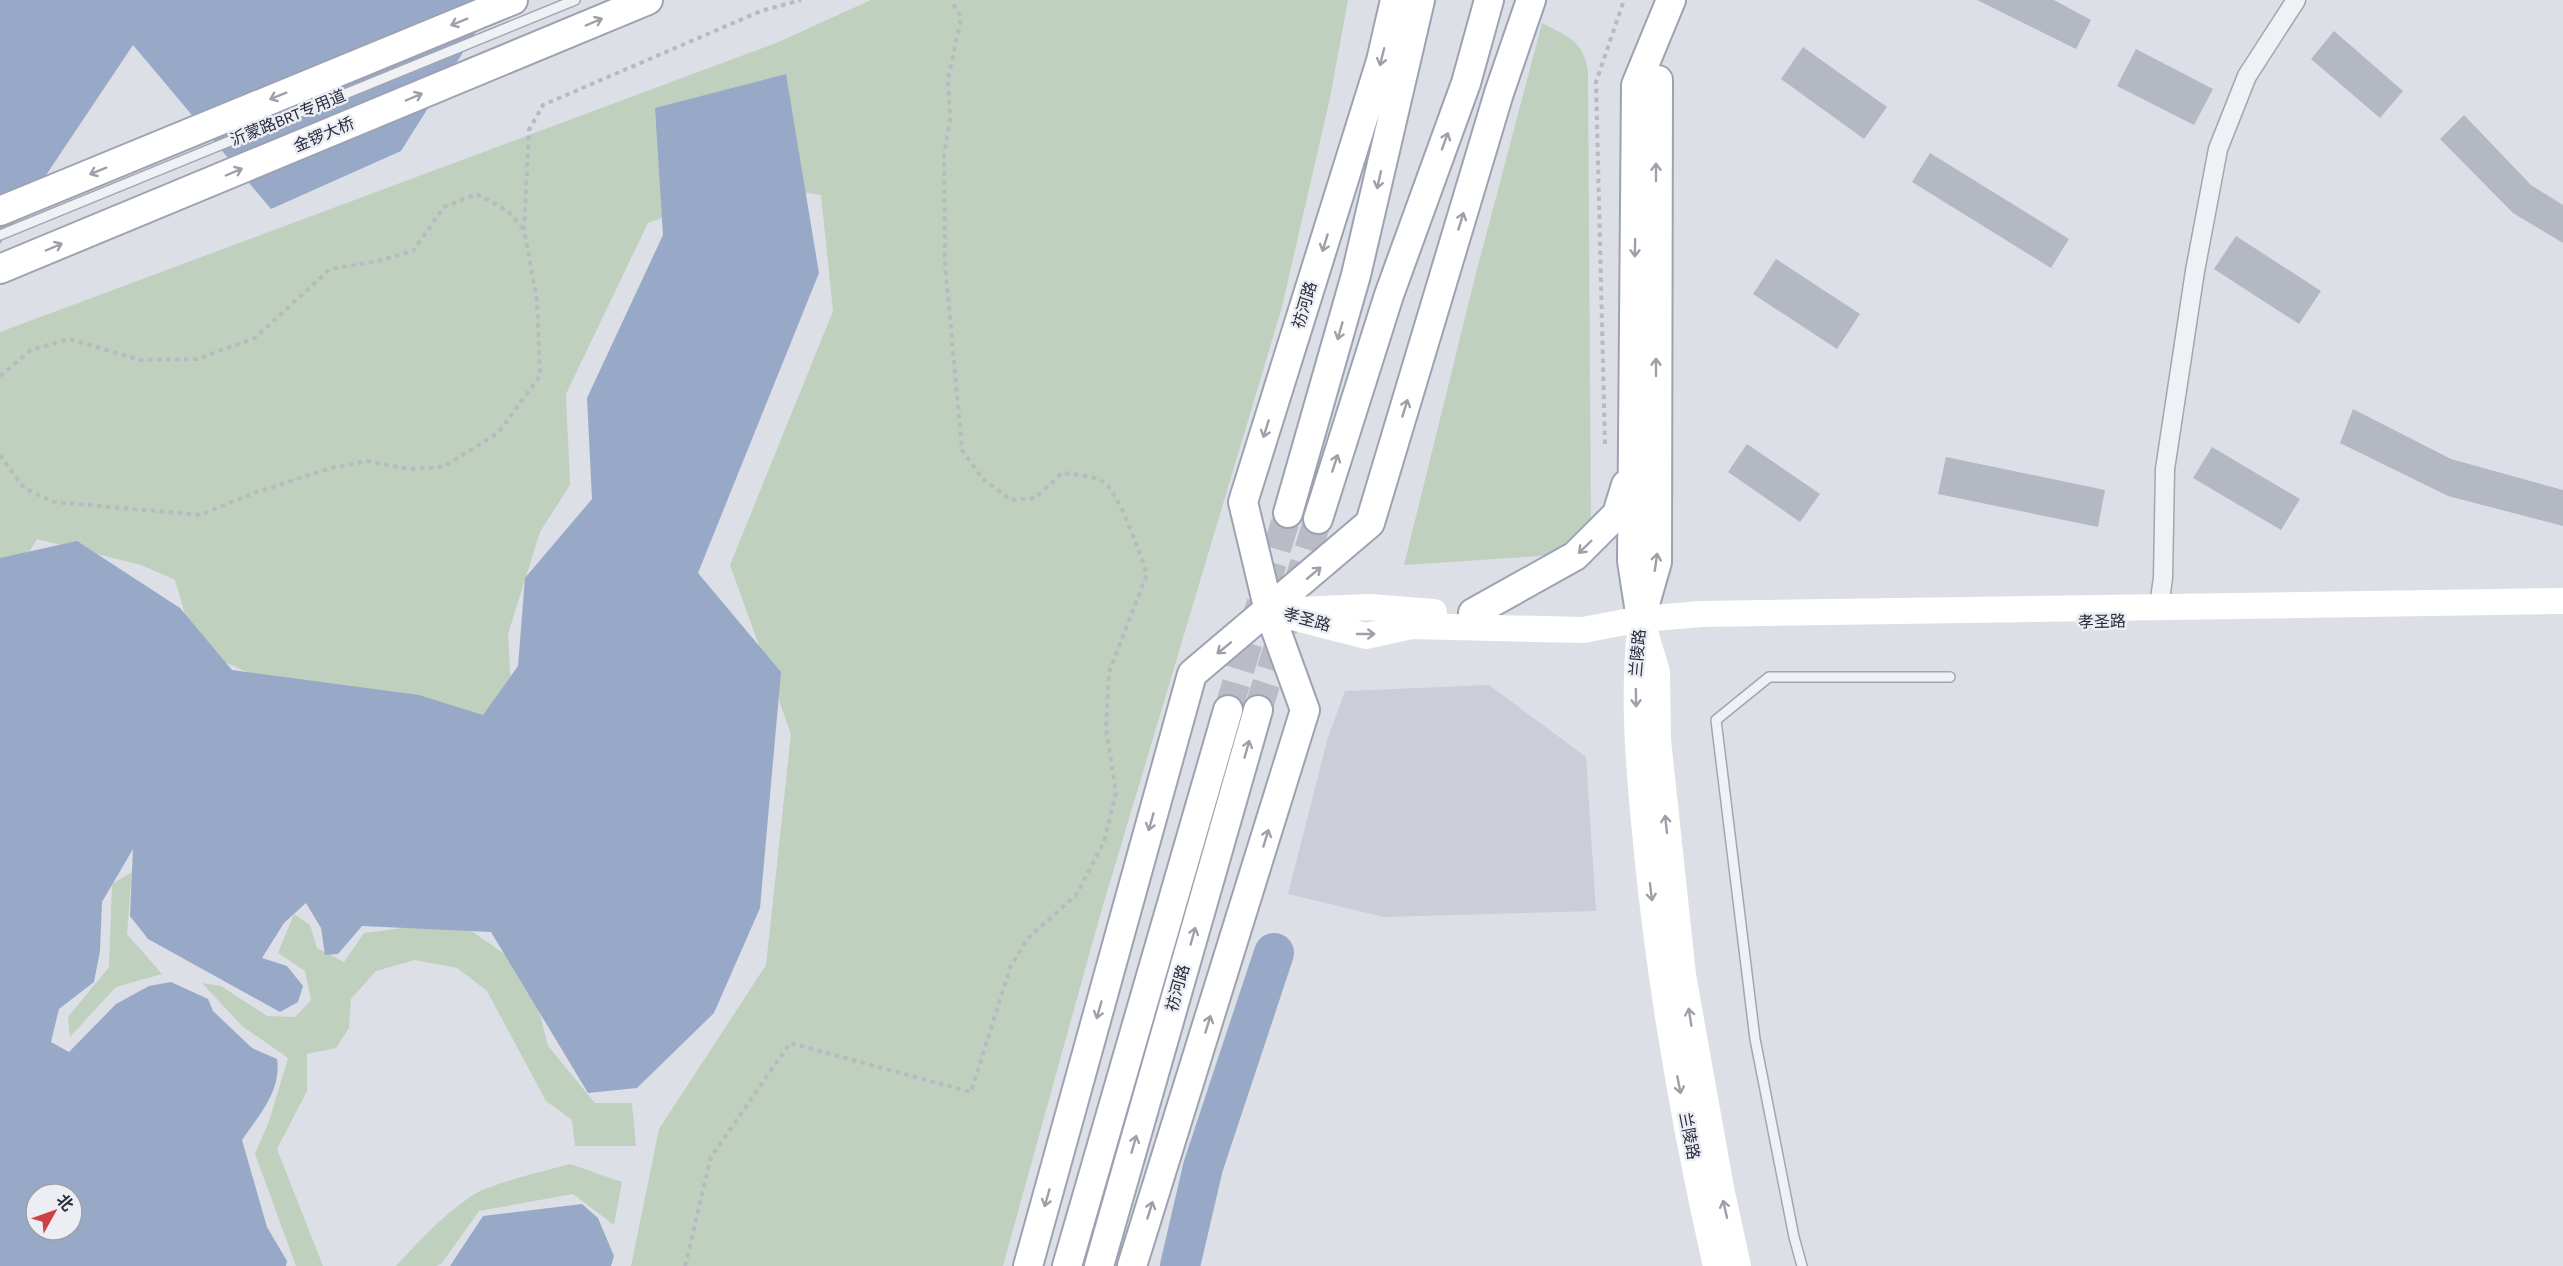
<svg xmlns="http://www.w3.org/2000/svg" width="2563" height="1266" font-family="'Source Sans 3','Noto Sans SC',sans-serif">
<style>
.built{fill:#cbced8}
.green{fill:#c0d0be}
.water{fill:#98a9c7;fill-rule:evenodd}
.lines{fill:none;stroke-linecap:round;stroke-linejoin:round}
.river{stroke:#98a9c7;stroke-width:40}
.building{fill:#b4b8c3}
.primary-tunnel{stroke:#b9bbc5;stroke-width:28;stroke-dasharray:28 14;stroke-linecap:butt}
.lane-casing{stroke:#a3a6b1;stroke-width:12}
.street-casing{stroke:#a3a6b1;stroke-width:21}
.primary-casing{stroke:#9ca2b2;stroke-width:32}
.path{stroke:#b7bac1;stroke-width:4;stroke-dasharray:4.5 4.5;stroke-linecap:butt}
.lane{stroke:#eff1f5;stroke-width:9}
.street{stroke:#eff1f5;stroke-width:18}
.secondary{stroke:#fff;stroke-width:26}
.primary{stroke:#fff;stroke-width:28}
.oneway{stroke:#9ea0a8}
.labels{text-anchor:middle;dominant-baseline:central;stroke-width:5;stroke-linejoin:round;paint-order:stroke}
.street-label{font-size:16px;fill:#272c3d;stroke:#eceef4}
</style>
<rect width="100%" height="100%" fill="#dddfe7"/>
<path class="built" d="M1489,685L1586,757L1596,911L1384,917L1288,894L1328,737L1345,691Z"/>
<path class="green" d="M871,0H1348L1330,98L1282,307L1099,919L1003,1266H631L659,1129L766,965L791,734L730,565L833,311L821,195L753,185L648,223L566,394L570,485L540,532L508,634L512,701L488,732L344,715L195,649L175,580L141,565L37,539L18,571L0,586V332L776,43Z
M1542,23C1568,37 1583,40 1588,71L1591,522L1555,555L1404,565L1475,277Z
M132,872L127,934L162,974L116,987L70,1037L68,1017L109,967L112,884Z
M294,914L310,925L317,948L344,962L364,933L457,921L529,971L548,1046L595,1103H632L636,1146H575L572,1120L546,1101L487,991L457,968L415,960L376,971L351,999L349,1028L336,1048L307,1054V1091L277,1149L323,1266H296L255,1154L269,1121L288,1058L242,1026L202,983L221,986L267,1016L295,1017L311,1000L305,971L278,953Z
M570,1164L622,1182L614,1225L573,1194L479,1211L442,1263L436,1266H396C418,1242 443,1215 470,1197C490,1183 545,1171 570,1164Z"/>
<path class="water" d="M0,0H496L401,151L271,209L133,45L0,244Z
M786,74L819,273L698,573L781,672L760,908L714,1013L637,1088L588,1093L491,932L362,926L338,954L325,955L321,928L306,903L284,923L262,958L287,966L303,986L298,1002L280,1012L148,939L130,916L133,849L102,902L100,951L94,982L59,1009L51,1042L69,1052L116,1004L149,986L171,982L208,999L213,1011L252,1048L277,1059C282,1090 259,1115 242,1140L267,1227L287,1261L286,1266H0V558L77,541L180,608L232,670L419,695L483,715L518,666L525,578L592,499L587,398L663,235L655,108ZM36,1194H72V1230H36Z
M582,1204L598,1218L614,1256L611,1266H450L483,1216Z"/>
<g class="lines">
<path class="river" d="M1180,1266L1203,1167L1274,953"/>
</g>
<path class="building" d="M1977,0H2054L2091,20L2076,49Z
M2334,31L2403,91L2380,118L2311,59Z
M1803,47L1887,107L1864,139L1781,79Z
M2136,49L2213,89L2194,125L2117,86Z
M2464,115L2531,185L2563,205V243L2513,213L2440,139Z
M1930,153L2069,239L2051,268L1912,182Z
M2236,236L2321,291L2299,324L2214,269Z
M1776,259L1860,314L1837,349L1753,294Z
M2353,409L2451,459L2563,490V526L2448,496L2340,443Z
M1747,444L1820,494L1800,522L1728,472Z
M2212,447L2300,499L2281,530L2193,478Z
M1946,457L2105,490L2098,527L1938,494Z"/>
<g class="lines">
<path class="primary-tunnel" d="M1228,710L1288,513
M1258,710L1318,519"/>
<g class="lane-casing">
<path id="lane" d="M0,235L575,0
M1802,1266L1794,1237L1755,1039L1716,720L1769,677H1950"/>
</g>
<g class="street-casing">
<path id="street" d="M2159,606L2163,578L2165,469L2195,271L2218,149L2247,76L2296,0"/>
</g>
<g class="primary-casing">
<path id="primary" d="M0,211L513,0
M0,269L648,0
M1288,513L1356,275L1420,0
M1318,519L1389,295L1466,83L1489,0
M1643,611L1657,562L1658,80
M1473,613L1575,556L1617,514L1626,485
M1641,619L1632,561L1636,85L1671,0
M1028,1266L1192,674L1370,523L1499,93L1531,0
M1067,1266L1228,710
M1099,1266L1258,710
M1132,1266L1305,710L1269,611L1243,502L1381,61L1395,0"/>
</g>
<path class="path" d="M0,376L31,350L69,339L140,360L197,359L255,338L330,269L374,262L413,251L444,207L477,194L508,211L524,230
M1605,444L1596,82L1624,0
M0,455L24,488L54,502L200,515L254,493L331,468L367,461L409,469L443,467L498,433L540,376L537,301L524,230L529,130L543,105L761,11L801,0
M685,1266L711,1157L790,1043L971,1092L1010,968L1027,939L1076,895L1104,842L1116,793L1106,729L1109,672L1147,574C1139,552 1122,501 1107,485C1097,475 1076,475 1062,473L1035,498L1011,500L982,478L962,450L945,263L944,155L950,120L948,79L961,18L951,0"/>
<use href="#lane" class="lane"/>
<use href="#street" class="street"/>
<path class="secondary" d="M1297,610L1369,607L1434,612
M1269,611L1366,636L1411,626L1583,630L1641,619L1701,614L2563,601
M1641,619L1657,672L1658,740L1683,975L1721,1188L1738,1266
M1640,631C1632,706 1640,778 1647,853C1661,992 1685,1130 1716,1266"/>
<use href="#primary" class="primary"/>
</g>
<defs><path id="oneway-shaft" d="M-6 0H5M1.5-3L5.5 0L1.5 3" fill="none" stroke-width="1.6" stroke-linecap="round" stroke-linejoin="round" transform="scale(1.5)"/></defs>
<g class="oneway">
<use href="#oneway-shaft" transform="translate(459 22) rotate(158)"/>
<use href="#oneway-shaft" transform="translate(594 22) rotate(-23)"/>
<use href="#oneway-shaft" transform="translate(1382 57) rotate(104)"/>
<use href="#oneway-shaft" transform="translate(278 96) rotate(158)"/>
<use href="#oneway-shaft" transform="translate(414 97) rotate(-23)"/>
<use href="#oneway-shaft" transform="translate(1445 141) rotate(-70)"/>
<use href="#oneway-shaft" transform="translate(98 171) rotate(158)"/>
<use href="#oneway-shaft" transform="translate(234 172) rotate(-23)"/>
<use href="#oneway-shaft" transform="translate(1656 172) rotate(-90)"/>
<use href="#oneway-shaft" transform="translate(1379 180) rotate(103)"/>
<use href="#oneway-shaft" transform="translate(1461 221) rotate(-73)"/>
<use href="#oneway-shaft" transform="translate(1325 243) rotate(107)"/>
<use href="#oneway-shaft" transform="translate(54 247) rotate(-23)"/>
<use href="#oneway-shaft" transform="translate(1635 248) rotate(91)"/>
<use href="#oneway-shaft" transform="translate(1340 331) rotate(106)"/>
<use href="#oneway-shaft" transform="translate(1656 367) rotate(-90)"/>
<use href="#oneway-shaft" transform="translate(1405 408) rotate(-73)"/>
<use href="#oneway-shaft" transform="translate(1266 429) rotate(107)"/>
<use href="#oneway-shaft" transform="translate(1335 463) rotate(-72)"/>
<use href="#oneway-shaft" transform="translate(1585 547) rotate(136)"/>
<use href="#oneway-shaft" transform="translate(1656 562) rotate(-82)"/>
<use href="#oneway-shaft" transform="translate(1314 573) rotate(-40)"/>
<use href="#oneway-shaft" transform="translate(1366 634)"/>
<use href="#oneway-shaft" transform="translate(1224 648) rotate(141)"/>
<use href="#oneway-shaft" transform="translate(1636 698) rotate(89)"/>
<use href="#oneway-shaft" transform="translate(1247 749) rotate(-74)"/>
<use href="#oneway-shaft" transform="translate(1151 822) rotate(106)"/>
<use href="#oneway-shaft" transform="translate(1666 824) rotate(-96)"/>
<use href="#oneway-shaft" transform="translate(1266 838) rotate(-73)"/>
<use href="#oneway-shaft" transform="translate(1651 892) rotate(83)"/>
<use href="#oneway-shaft" transform="translate(1193 936) rotate(-74)"/>
<use href="#oneway-shaft" transform="translate(1099 1010) rotate(106)"/>
<use href="#oneway-shaft" transform="translate(1690 1017) rotate(-99)"/>
<use href="#oneway-shaft" transform="translate(1208 1024) rotate(-73)"/>
<use href="#oneway-shaft" transform="translate(1679 1085) rotate(79)"/>
<use href="#oneway-shaft" transform="translate(1134 1144) rotate(-74)"/>
<use href="#oneway-shaft" transform="translate(1047 1198) rotate(106)"/>
<use href="#oneway-shaft" transform="translate(1725 1209) rotate(-103)"/>
<use href="#oneway-shaft" transform="translate(1150 1210) rotate(-73)"/>
</g>
<g class="labels">
<g class="street-label">
<text transform="translate(288 118) rotate(-22)">沂蒙路BRT专用道</text>
<text transform="translate(324 135) rotate(-23)">金锣大桥</text>
<text transform="translate(1305 305) rotate(-73)">祊河路</text>
<text transform="translate(1307 620) rotate(15)">孝圣路</text>
<text transform="translate(2102 622) rotate(-1)">孝圣路</text>
<text transform="translate(1638 653) rotate(-85)">兰陵路</text>
<text transform="translate(1178 988) rotate(-74)">祊河路</text>
<text transform="translate(1689 1136) rotate(79)">兰陵路</text>
</g>
</g>
<g transform="translate(54 1212) rotate(50)"><circle r="28" fill="#eceef4" stroke="#9da0ab" stroke-width="1.5"/>
<path d="M0-4.5L10 22L0 15L-10 22Z" fill="#cc4246"/>
<text y="-9" font-size="16" font-weight="bold" text-anchor="middle" fill="#272c3d">北</text>
</g>
</svg>
